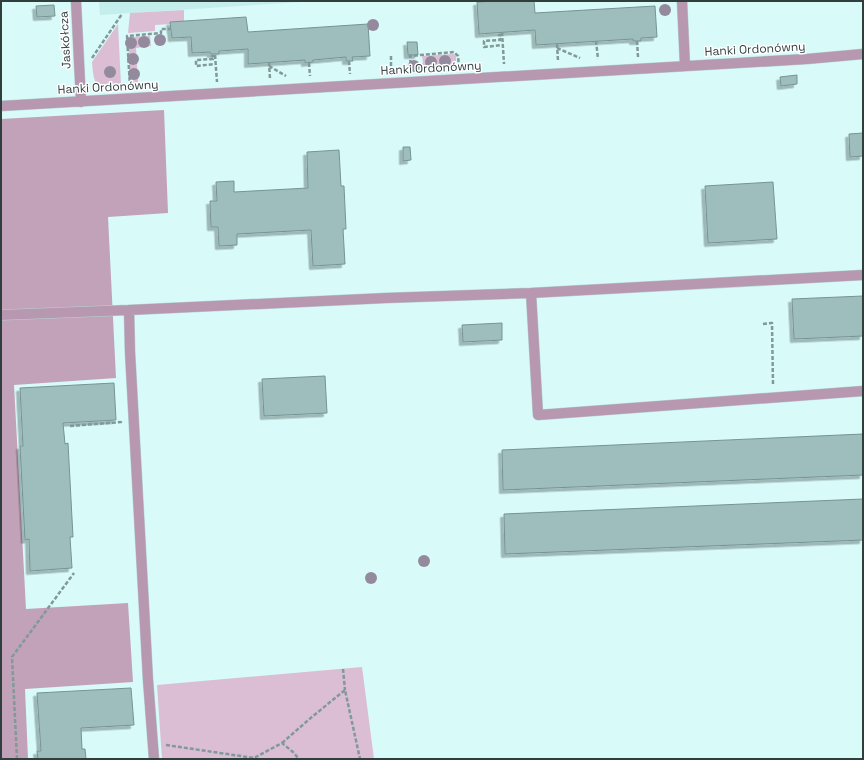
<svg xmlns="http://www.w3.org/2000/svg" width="864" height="760" font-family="'Space Grotesk',sans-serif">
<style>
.built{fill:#c3eeec}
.green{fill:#dbbdd4}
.forest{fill:#c1a2b9}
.building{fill:#9ebebd;stroke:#759493;filter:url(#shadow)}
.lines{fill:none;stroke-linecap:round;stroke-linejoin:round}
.minor-casing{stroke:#b7d4d4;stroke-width:11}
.path{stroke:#819998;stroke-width:2.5;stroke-dasharray:4 2;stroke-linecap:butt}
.minor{stroke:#b798b0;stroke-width:10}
.tree{fill:#938b9d}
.labels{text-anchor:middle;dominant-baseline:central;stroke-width:3;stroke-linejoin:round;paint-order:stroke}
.street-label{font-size:12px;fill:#313e3e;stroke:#fff}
</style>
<defs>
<filter id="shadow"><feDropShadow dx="-3.5" dy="3.5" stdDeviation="0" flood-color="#0004"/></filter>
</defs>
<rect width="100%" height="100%" fill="#d8faf9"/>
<path class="built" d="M99,1H318L100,15Z"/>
<path class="green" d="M184,10V21L171,24L155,25V31L128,33L130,13Z
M118,24L121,85L120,87C95,90 94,85 92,62Z
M150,36L151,46L136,48L138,82H150V86L132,87L130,82L128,37Z
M453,54L456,56V67L455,68L415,70L413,68V65L423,63L422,56Z
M362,667L374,759H162L157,685Z"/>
<path class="forest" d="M164,110L168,213L108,217L116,378L14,385L26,609L128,603L133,682L25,689L28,759H1V119Z"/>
<path class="building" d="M498,1H534L535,13L655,6L657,37L641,38V41H633V39L536,45L535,30L479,34L477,2Z
M54,5L55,16L37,17L36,6Z
M246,17L248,32L368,24L370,56L352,57L353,61H346V57L313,60V62L305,63V60L248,64V49L219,51V54H211L210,52L192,53L191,37L172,38L170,22Z
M407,42H417L418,55H408Z
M797,75V84L781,86L780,77Z
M863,133V156L850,157L849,134Z
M403,147H410L411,160L403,161Z
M339,150L341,186H344L346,229H343L345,264L313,266L311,230L237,234V245L219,246L218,227H211L210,201H217L216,182L234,181V192L308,188L307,152Z
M773,182L777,239L708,243L705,186Z
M863,296V336L794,339L792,299Z
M502,323V340L463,342L462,325Z
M325,376L327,413L264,416L262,379Z
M114,383L116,420L63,423L65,444L68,443L73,537H70L72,568L30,571L29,539L25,540L20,446H23L20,388Z
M863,434V475L503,490L502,450Z
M863,499V540L505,554L504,514Z
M131,688L134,725L81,728L82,749H85L86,759H38L37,751H41L37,693Z"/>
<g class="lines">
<g class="minor-casing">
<path id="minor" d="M76,1L81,102
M682,1L685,66
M1,106L807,59L863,54
M531,293L538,415L863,391
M1,315L129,310
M154,759L148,680L130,352L129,310L386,298L531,293L863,275"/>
</g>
<path class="path" d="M502,32L504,64
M502,35H499L500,40L484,41V47L503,45
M596,41L598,59
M637,41L638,57
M557,44L558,61
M557,48L580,58
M215,55L217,82
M215,56H212L213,59L196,60V66L215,64
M391,56V71
M92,58L122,14
M349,61L350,74
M269,62L270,79
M309,63L310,76
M269,66L286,76
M411,70L410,56L454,52L458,56L459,67
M130,87L127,36L161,33V29H171
M763,324L772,323L773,385
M70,426L121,422V421
M343,669L345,690
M282,743L313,716L345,690L360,759
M166,745L254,758L282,743L293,752L299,759
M17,759L12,657L74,573"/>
<use href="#minor" class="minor"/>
</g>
<g class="tree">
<circle cx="665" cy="10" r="6"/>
<circle cx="373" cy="25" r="6"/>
<circle cx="160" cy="40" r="6"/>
<circle cx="144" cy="42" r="6"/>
<circle cx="131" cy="43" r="6"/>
<circle cx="133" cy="59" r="6"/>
<circle cx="445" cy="61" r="6"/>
<circle cx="431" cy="62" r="6"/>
<circle cx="414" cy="66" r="6"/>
<circle cx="110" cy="72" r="6"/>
<circle cx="134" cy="74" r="6"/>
<circle cx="424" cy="561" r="6"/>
<circle cx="371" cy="578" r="6"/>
</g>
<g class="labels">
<g class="street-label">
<text transform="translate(65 40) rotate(-93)">Jaskółcza</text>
<text transform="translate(755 49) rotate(-3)">Hanki Ordonówny</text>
<text transform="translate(431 68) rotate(-3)">Hanki Ordonówny</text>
<text transform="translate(108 87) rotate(-3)">Hanki Ordonówny</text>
</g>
</g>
<rect width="864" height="760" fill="none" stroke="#313e3e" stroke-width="4"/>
</svg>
